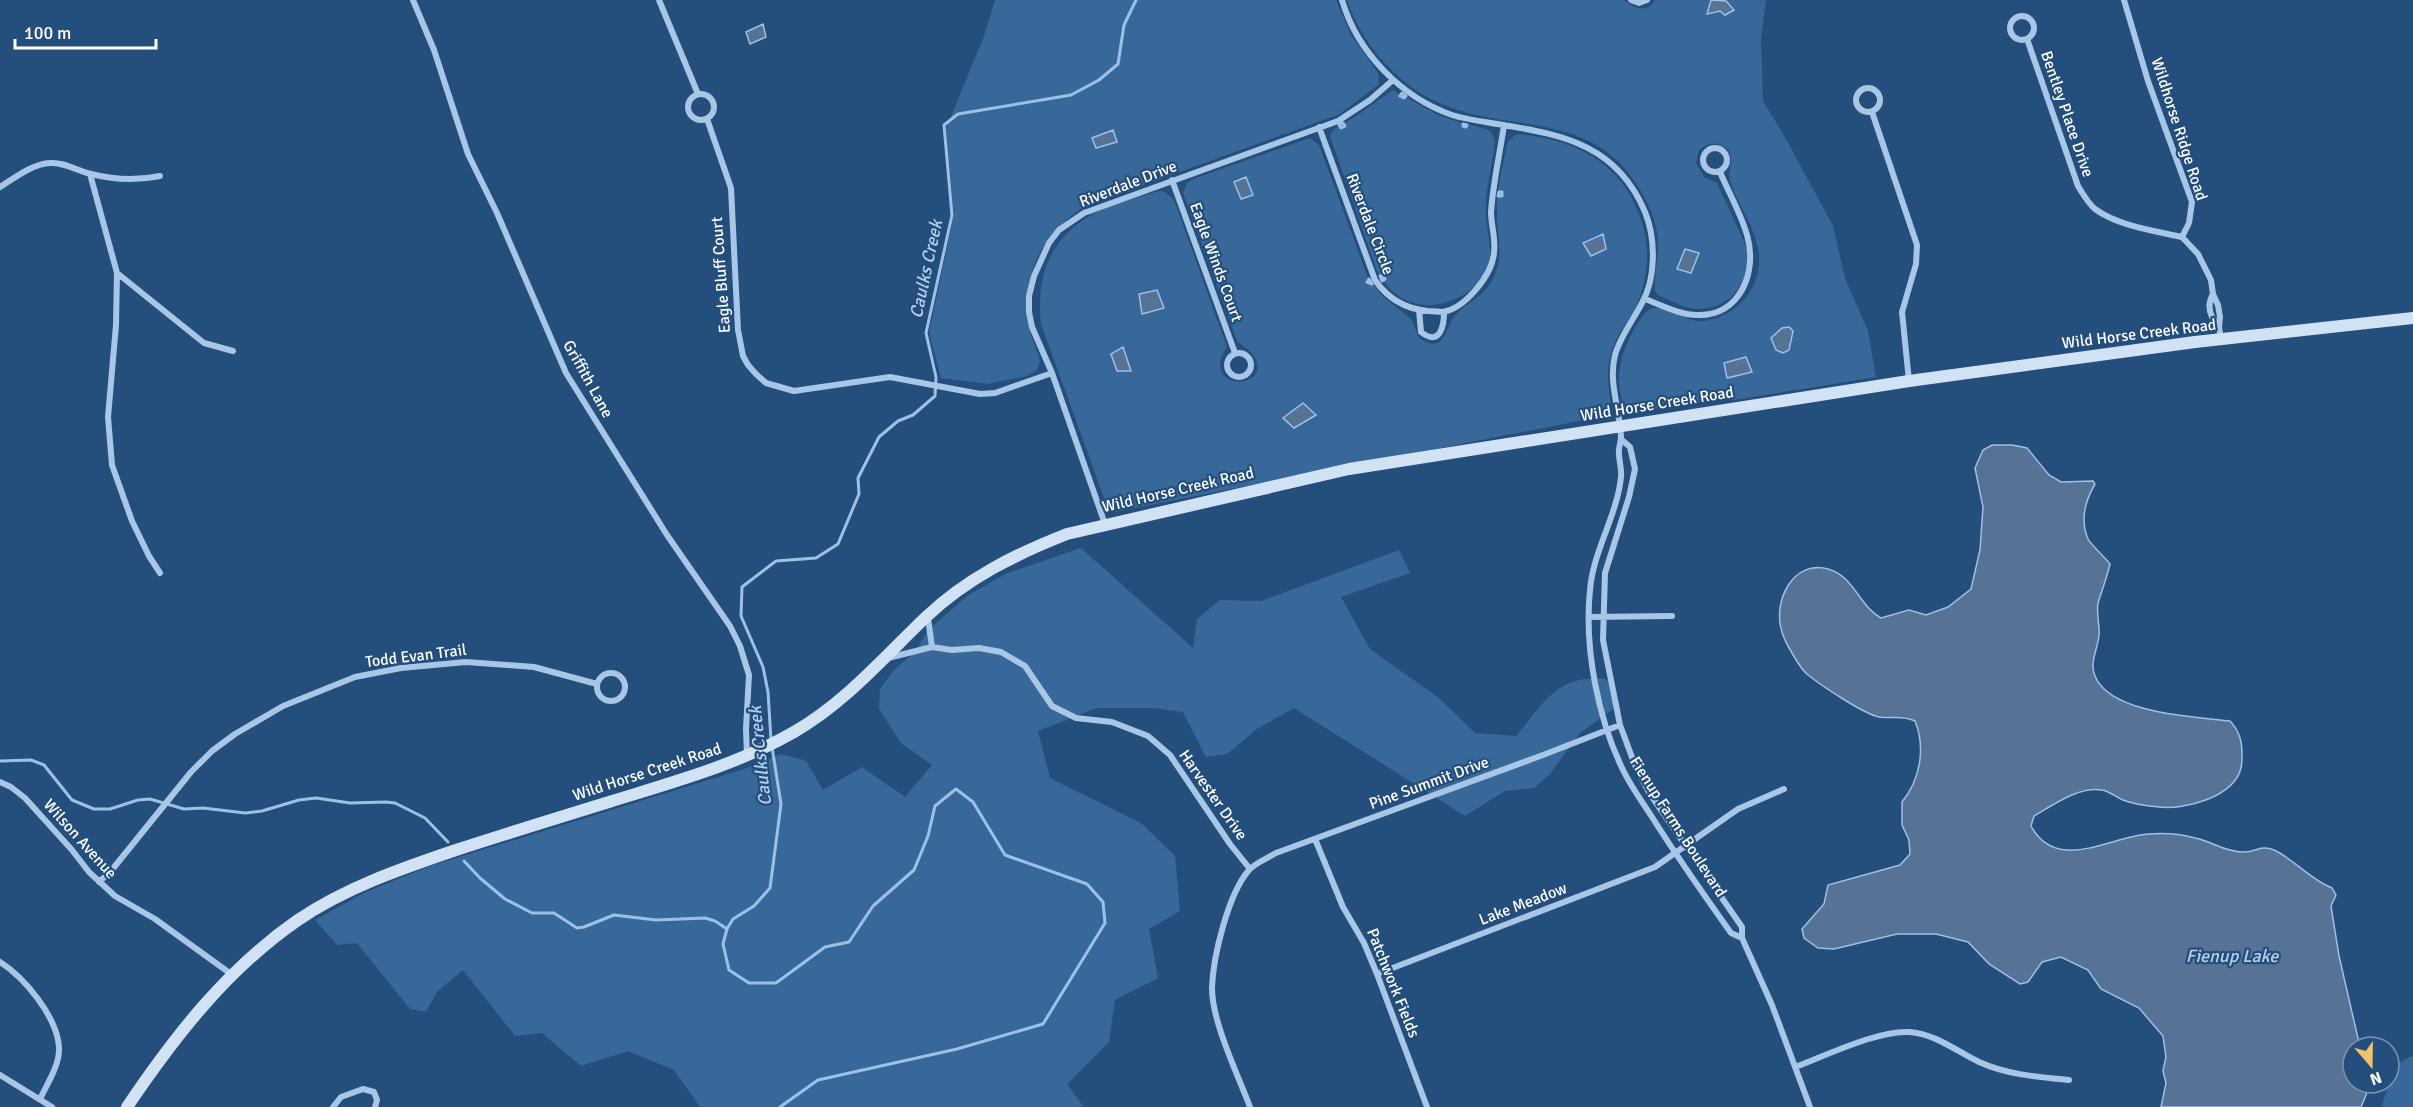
<svg xmlns="http://www.w3.org/2000/svg" width="2413" height="1107" font-family="Signika,sans-serif">
<style>
.green{fill:#38689a}
.water{fill:#567395;stroke:#9dc1e6;stroke-width:1.5}
.lines{fill:none;stroke-linecap:round;stroke-linejoin:round}
.stream{stroke:#9dc1e6;stroke-width:3}
.street{stroke:#a8c6e5;stroke-width:6}
.secondary{stroke:#d2e2f5;stroke-width:12}
.labels{text-anchor:middle;dominant-baseline:central;stroke-width:4.5;stroke-linejoin:round;paint-order:stroke}
.street-label{font-size:16px;fill:#fff;stroke:#244e7c}
.water-label{font-size:18px;font-style:italic;fill:#b4d0ed;stroke:#244e7c}
</style>
<rect width="100%" height="100%" fill="#244e7c"/>
<path class="green" d="M995,0H1336L1351,35L1378,73L1379,84L1340,114L1083,207C1041,237 1021,274 1029,326C1031,338 1037,349 1040,361L1037,370L1027,376L987,384L941,378L929,333L954,214L946,129L984,36Z
M1347,0H1623C1634,7 1646,15 1655,0H1766L1761,39L1763,101L1786,139L1833,226L1845,278L1868,331L1876,377L1735,400H1717L1629,412C1610,387 1621,351 1636,326C1640,321 1644,311 1651,309C1668,304 1686,323 1704,321C1741,316 1767,281 1757,244C1752,222 1737,203 1730,181C1727,170 1734,163 1729,150C1718,142 1710,141 1699,150L1696,163L1704,177L1717,183L1746,246C1755,278 1732,309 1698,309C1685,309 1670,300 1658,295L1655,291C1654,271 1660,252 1657,232C1654,214 1645,197 1635,182C1587,109 1503,134 1435,101C1395,82 1361,42 1347,0Z
M1393,90L1438,115L1455,121L1486,129L1491,132L1495,140C1493,161 1487,183 1486,204C1485,219 1489,235 1490,250C1492,283 1457,305 1428,305C1405,305 1388,291 1377,271L1330,136L1334,129L1353,118Z
M1517,134C1571,138 1620,161 1639,214C1646,233 1649,253 1646,273C1644,283 1641,295 1637,304C1628,322 1615,337 1610,357C1606,374 1609,390 1611,407L1599,417L1114,512L1108,509L1041,324C1036,276 1049,239 1093,214C1112,203 1138,198 1159,191L1165,192L1174,200L1227,347C1198,390 1271,392 1255,358C1251,350 1243,347 1237,341L1183,193L1187,183L1193,179L1310,138L1319,145L1367,275L1381,295L1411,319L1419,338C1446,356 1445,327 1454,317C1464,304 1481,299 1491,282C1506,258 1496,236 1497,210C1497,188 1503,163 1508,141Z
M1081,548L1193,648L1197,619L1220,600L1261,601L1399,550L1410,573L1341,597L1370,649L1439,698L1475,733L1516,736C1545,702 1556,675 1606,679L1620,704L1580,733L1550,774L1534,788L1505,791L1465,816L1294,708L1257,729L1227,754L1206,757L1183,712L1153,708H1097L1038,731L1050,778L1141,823L1175,856L1180,911L1149,929L1158,978L1115,1000L1109,1042L1067,1084L1084,1107H700L674,1070L628,1051L581,1066L542,1033L515,1036L463,970L437,992L426,1012L410,1009L357,943L337,945L315,920L366,892L430,866L744,769L781,754L806,761L823,790L862,767L905,797L932,765L901,743L879,709L880,689L893,671L916,651L928,630L967,596L1005,574Z
M2413,1055V1107H2381L2396,1065Z"/>
<path class="water" d="M1711,0L1726,1L1734,10L1725,15L1720,11L1707,14Z
M763,24L766,37L750,44L746,32Z
M1113,130L1117,142L1096,148L1092,138Z
M1246,177L1253,195L1241,199L1234,182Z
M1603,234L1606,249L1591,256L1583,243Z
M1685,249L1699,253L1691,273L1677,269Z
M1157,290L1164,308L1142,314L1139,294Z
M1789,327L1793,331L1789,350L1783,353L1776,350L1771,338L1782,328Z
M1123,347L1131,371H1117L1111,354Z
M1746,357L1752,372L1727,378L1724,363Z
M1303,403L1316,415L1294,428L1283,418Z
M1992,445H2012L2027,448L2049,475L2061,482L2093,481L2095,484C2085,501 2080,520 2088,539C2091,545 2105,557 2110,564C2107,577 2102,590 2098,603C2096,613 2100,625 2099,635C2098,649 2089,662 2095,676C2110,714 2196,717 2230,721C2239,731 2242,740 2242,754C2242,758 2242,764 2241,768C2234,797 2185,810 2159,807C2148,806 2133,804 2123,800C2116,797 2109,791 2102,790C2079,786 2053,805 2034,816L2031,826C2057,874 2111,836 2149,834C2163,833 2180,834 2195,838C2211,841 2225,852 2243,852C2255,853 2260,844 2274,850C2294,859 2309,879 2332,888L2336,895L2331,906L2339,956L2360,1047H2353V1083H2371L2361,1107H2161L2166,1083L2163,1071L2166,1057L2163,1036L2139,1008L2101,989L2088,970L2061,957L2042,962L2028,982L2020,984L1989,964L1968,942L1936,934H1897L1834,949L1818,948L1804,938L1802,929L1824,904L1828,885L1900,865L1910,854L1909,840L1902,825V802C1920,780 1926,748 1915,721C1902,715 1892,719 1879,717C1864,714 1822,686 1808,675C1801,670 1784,641 1782,632C1772,602 1793,559 1828,569C1854,576 1859,606 1881,618L1909,610L1926,615L1948,607L1971,589L1980,550L1983,507L1975,468L1983,450Z"/>
<g class="lines">
<path class="stream" d="M1402,93L1406,96L1404,98L1400,96Z
M1343,123L1345,126L1341,128L1339,125Z
M1463,124L1467,125L1466,127L1463,126Z
M1499,192H1502V196H1498Z
M1382,275L1385,279L1382,281L1380,276Z
M1369,279L1372,284L1367,282Z
M771,740L768,692L763,667L741,616L742,587L776,561L816,558L838,544L859,494L858,478L879,437L898,421L913,415L935,396L936,377L926,333L952,215L944,125L958,114L1071,95L1099,80L1118,64L1124,25L1136,0
M772,747L781,804L770,888L754,906L733,919L727,929L723,944L729,970L749,983H776L825,947L849,942L873,906L914,870L928,836L935,806L956,789L973,802L1005,855L1087,884L1103,902L1105,923L1043,1024L957,1049L818,1080L780,1107
M0,761L31,760L44,765L72,800L94,809H110L138,800L150,799L184,809L203,808L245,813L262,811L299,800L316,798L350,803L386,802L395,803L425,818L448,842
M464,861L480,878L505,899L532,913H554L577,928L584,927L614,915L656,920L705,918L715,921L727,929"/>
<path class="street" d="M413,0L434,50L468,154L497,213L566,373L667,535L730,626L740,646L749,675L746,729L747,756
M659,0L698,94
M1342,0C1357,52 1401,97 1452,115C1468,120 1486,122 1503,125C1566,135 1618,147 1645,212C1656,239 1656,278 1642,303C1633,320 1620,337 1615,355C1608,382 1620,410 1621,437C1621,443 1618,448 1619,454C1619,461 1622,469 1621,477C1617,516 1593,551 1590,590C1584,648 1598,720 1624,772C1632,788 1643,803 1652,817C1677,857 1704,895 1731,933L1742,938V927L1650,794L1636,768L1620,725L1603,640L1605,573L1629,497L1635,469L1630,447L1622,440
M1631,0L1639,3L1647,0
M2124,0L2148,81L2192,202L2189,223L2182,237L2198,254L2211,280L2213,294L2218,305L2220,317L2219,327L2221,340
M2010 28a12 12 0 1 1 24 0a12 12 0 1 1-24 0Z
M2027,39L2078,186C2083,194 2087,202 2095,209C2118,226 2155,231 2182,237
M1856 100a12 12 0 1 1 24 0a12 12 0 1 1-24 0Z
M688 107a13 13 0 1 1 26 0a13 13 0 1 1-26 0Z
M1872,112L1917,245L1916,264L1902,312L1909,381
M707,119L731,188L738,330L743,356L748,365L756,374L766,383L794,391L890,377L980,394L995,393L1052,373
M1319,127L1375,280C1388,299 1405,309 1428,311C1433,311 1438,312 1442,312C1465,309 1492,275 1494,253C1496,239 1491,225 1491,212C1493,183 1500,153 1504,125
M1703 160a12 12 0 1 1 24 0a12 12 0 1 1-24 0Z
M90,174L117,273L116,325L108,417L112,465L132,521L149,556L160,573
M1172,180L1235,353
M0,187C16,177 32,164 50,163C65,162 77,171 91,174C115,180 136,181 160,176
M117,273L204,343L233,351
M2213,294C2206,306 2210,317 2219,327
M1645,299C1661,305 1680,315 1698,315C1740,316 1758,272 1747,235C1741,214 1729,193 1720,172
M1419,310L1421,332C1440,347 1444,326 1444,312
M1227 365a12 12 0 1 1 24 0a12 12 0 1 1-24 0Z
M1105,524L1052,373L1032,327L1029,312V296L1034,276L1049,243L1059,230L1084,213L1338,121L1370,100L1393,80
M1589,617L1672,616
M928,618L932,647
M888,658L932,647L952,650L979,648L1001,652L1025,666L1052,706L1076,718L1112,722L1148,736L1170,755L1230,844L1250,869
M597 687a14 14 0 1 1 28 0a14 14 0 1 1-28 0Z
M0,782L11,787L25,798L72,850L89,872L115,896L155,919L231,974
M1315,839L1343,907L1364,943L1377,974L1427,1107
M99,882L111,871L191,772L212,751L235,734L283,706L355,677L401,668L466,662L534,667L597,684
M1742,938L1772,1005L1810,1107
M0,962C25,978 57,1017 59,1047C60,1065 47,1084 40,1099
M1377,974L1655,867L1738,809L1784,789
M1795,1067C1825,1056 1878,1030 1909,1032C1936,1034 1956,1051 1979,1062C2008,1075 2038,1077 2069,1080
M0,1075L52,1107
M333,1107L341,1097L363,1089L374,1092L377,1100L375,1107
M1250,1107C1238,1075 1212,1022 1212,988C1213,957 1228,894 1249,870C1255,863 1268,858 1276,853L1543,755L1620,725"/>
<path class="secondary" d="M127,1107C175,1036 227,969 298,920C345,888 400,869 453,851C505,834 557,818 609,802C673,782 737,765 794,732C846,702 884,657 926,617C967,578 1016,554 1067,534L1349,469L1909,381L2195,342L2413,318"/>
</g>
<g class="labels">
<g class="street-label">
<text transform="translate(2067 114) rotate(71)">Bentley Place Drive</text>
<text transform="translate(2179 129) rotate(72)">Wildhorse Ridge Road</text>
<text transform="translate(1128 184) rotate(-21)">Riverdale Drive</text>
<text transform="translate(1370 224) rotate(69)">Riverdale Circle</text>
<text transform="translate(1216 262) rotate(70)">Eagle Winds Court</text>
<text transform="translate(721 275) rotate(-94)">Eagle Bluff Court</text>
<text transform="translate(2139 334) rotate(-7)">Wild Horse Creek Road</text>
<text transform="translate(588 379) rotate(61)">Griffith Lane</text>
<text transform="translate(1657 404) rotate(-9)">Wild Horse Creek Road</text>
<text transform="translate(1178 490) rotate(-13)">Wild Horse Creek Road</text>
<text transform="translate(416 656) rotate(-7)">Todd Evan Trail</text>
<text transform="translate(647 772) rotate(-18)">Wild Horse Creek Road</text>
<text transform="translate(1429 783) rotate(-20)">Pine Summit Drive</text>
<text transform="translate(1213 795) rotate(55)">Harvester Drive</text>
<text transform="translate(1678 827) rotate(57)">Fienup Farms Boulevard</text>
<text transform="translate(80 839) rotate(48)">Wilson Avenue</text>
<text transform="translate(1523 904) rotate(-21)">Lake Meadow</text>
<text transform="translate(1393 983) rotate(68)">Patchwork Fields</text>
</g>
<g class="water-label">
<text transform="translate(926 269) rotate(-78)">Caulks Creek</text>
<text transform="translate(760 756) rotate(-96)">Caulks Creek</text>
<text x="2232" y="956">Fienup Lake</text>
</g>
</g>
<g transform="translate(2371 1065) rotate(160)"><circle r="28" fill="#244e7c" stroke="#7c95b0" stroke-width="1.5"/>
<path d="M0-4.5L10 22L0 15L-10 22Z" fill="#efc46c"/>
<text y="-9" font-size="16" font-weight="bold" text-anchor="middle" fill="#ffffff">N</text>
</g>
<path d="M15 39v9h141v-9" fill="none" stroke="#ffffff" stroke-width="3"/>
<text x="24" y="39" font-size="18" fill="#ffffff" stroke="#244e7c" stroke-width="4.5" paint-order="stroke">100 m</text>
</svg>
